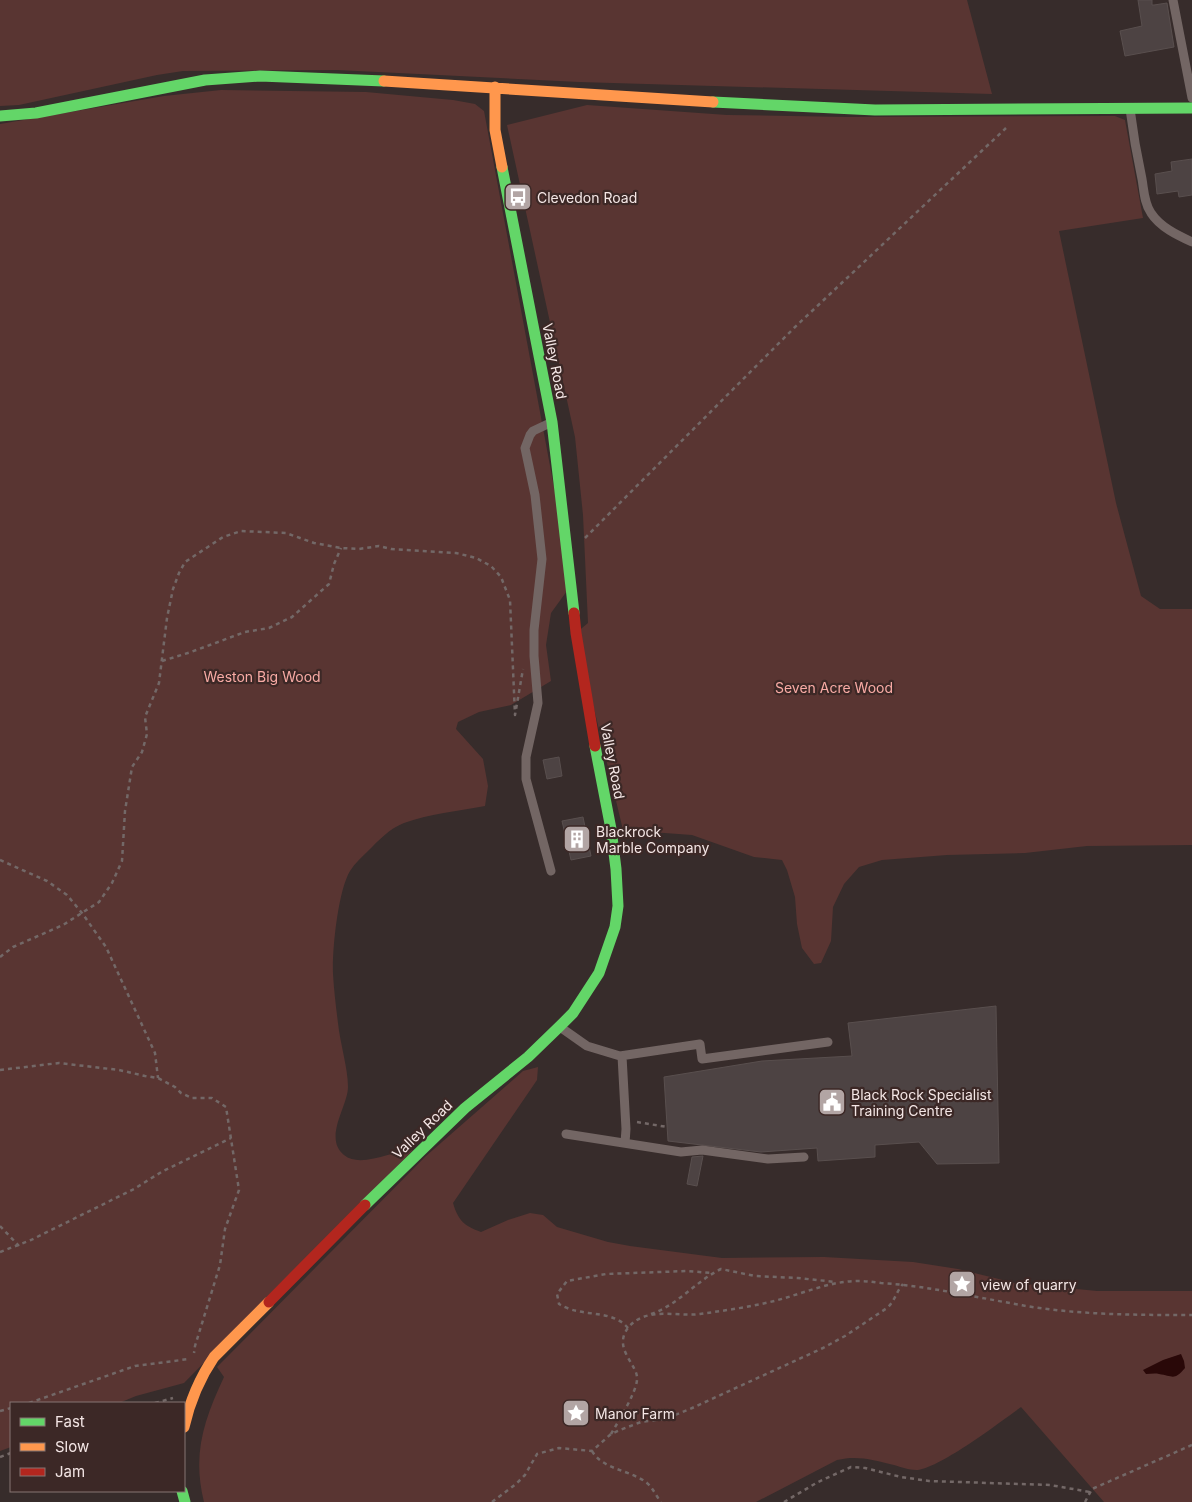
<svg xmlns="http://www.w3.org/2000/svg" width="1192" height="1502" font-family="Inter,sans-serif">
<style>
.green{fill:#593532}
.water{fill:#290808}
.building{fill:#4d4343;stroke:#594f4e}
.lines{fill:none;stroke-linecap:round;stroke-linejoin:round}
.path{stroke:#736867;stroke-width:2.5;stroke-dasharray:4 4;stroke-linecap:butt}
.lane{stroke:#736664;stroke-width:9}
.fast{stroke:#63d668;stroke-width:11}
.slow{stroke:#ff974d;stroke-width:11}
.jam{stroke:#b3261e;stroke-width:11}
.labels{text-anchor:middle;dominant-baseline:central;stroke-width:4.5;stroke-linejoin:round;paint-order:stroke}
.poi-label{font-size:14px;fill:#f4e6e5;stroke:#3c2826;text-anchor:start}
.street-label{font-size:14px;fill:#f4e6e5;stroke:#3c2826}
.park-label{font-size:14px;fill:#f9aba5;stroke:#3c2826}
</style>
<rect width="100%" height="100%" fill="#372c2b"/>
<path class="green" d="M0,0H967L992,94L579,82L337,70L183,71L157,75L19,105L0,106Z
M221,90L366,92L453,100L475,104L484,111L572,584L551,613L546,645L551,681L511,705L479,712L458,722L456,729L483,759L488,786L485,806C459,811 428,814 404,823C389,829 379,840 368,851C362,857 355,863 350,871C338,891 332,950 333,974C334,991 336,1007 338,1023C340,1043 348,1068 348,1087C348,1106 323,1138 344,1155C361,1169 393,1150 413,1150L184,1383L136,1396L119,1403H11V1447L0,1451V124L164,96Z
M587,105L727,115L847,117L1115,116L1125,120L1143,218L1059,231L1116,503L1141,596L1160,609H1192V845L1087,846L1025,853L947,855L882,860L859,867L844,884L833,907L831,941L821,963L814,964L802,948L797,924L795,897L787,870L782,860L754,857L692,835L623,830L576,633L588,623L583,515L575,437L507,125Z
M538,1067L537,1080L453,1203C458,1220 464,1226 481,1232L508,1220L530,1213L543,1215L557,1227L608,1242L630,1246L722,1258L824,1257L913,1262L958,1269L1015,1283L1097,1291H1192V1502H1104L1021,1407C1000,1422 939,1469 916,1470C909,1470 901,1467 894,1465C874,1460 857,1455 837,1460L756,1502H204C192,1454 204,1420 224,1377L217,1367L426,1156L523,1071Z"/>
<path class="water" d="M1181,1354L1184,1361L1185,1368C1174,1381 1173,1376 1159,1374C1155,1373 1150,1374 1146,1374L1143,1370L1163,1360Z"/>
<path class="building" d="M1138,0H1152V5H1154L1167,3L1174,47L1125,56L1120,31L1142,26Z
M1192,159V195L1179,197L1178,191L1157,194L1155,174L1172,171L1171,162Z
M559,757L562,776L547,779L543,760Z
M583,817L591,856L571,860L562,821Z
M996,1006L999,1163L937,1164L919,1142L875,1145V1157L818,1161L817,1148L761,1152L668,1141L664,1077L762,1061L852,1056L848,1023Z
M703,1156L697,1186L687,1184L692,1157Z"/>
<g class="lines">
<path class="path" d="M585,538L794,328L1006,128
M162,661L191,652L245,632L269,628L292,617L329,584L334,564L341,548
M0,860L47,881L67,895L82,913L106,947L155,1053L158,1078
M0,957L13,947L63,925L99,902L112,883L122,861L125,811L132,767L142,752L147,734L145,717L159,683L167,618L173,589L179,573L185,562L223,537L241,531L286,533L314,543L341,548L359,549L379,546L391,549L456,553L476,558L491,566L501,577L510,600L515,715L523,669
M0,1070L59,1063L119,1070L145,1076L158,1078L175,1087L181,1093L192,1098H212L226,1107L239,1190L225,1229L220,1265L195,1346L194,1353
M637,1122L667,1127
M0,1226L19,1246
M0,1252L31,1240L134,1189L163,1171L231,1138
M651,1314C678,1305 696,1281 721,1269L755,1276L798,1278L836,1282
M628,1328C615,1313 595,1315 577,1311C571,1310 564,1307 559,1304L557,1294L567,1281L606,1274L687,1271L712,1273
M29,1403L135,1366L189,1359
M155,1403L173,1398
M0,1411L11,1408
M611,1434C618,1422 636,1393 637,1380C639,1365 612,1349 628,1328C645,1306 677,1317 700,1314C728,1310 758,1306 785,1298C809,1291 833,1281 858,1281C866,1281 873,1282 881,1283C927,1286 970,1296 1015,1304C1073,1315 1133,1315 1192,1315
M592,1451C603,1470 631,1470 647,1483C653,1488 656,1496 661,1502
M0,1457L11,1453
M492,1502L516,1484L525,1475L537,1454L559,1448L592,1451L611,1434L620,1430L641,1422L665,1419L690,1409L823,1348L845,1336L887,1308C895,1301 896,1292 903,1284
M784,1502L818,1482L851,1467L865,1468L901,1477L929,1481L1050,1485L1090,1492
M1085,1502L1092,1489L1192,1445"/>
<path class="lane" d="M1173,0L1192,98
M1130,109C1133,133 1137,156 1142,179C1144,190 1144,203 1151,213C1160,227 1177,235 1192,242
M550,423L533,431L530,435L525,448L535,495L542,559L534,630V656L538,703L526,757V779L551,871
M560,1027L587,1046L620,1056L700,1044L702,1059L828,1042
M622,1056L626,1129L625,1143
M566,1134L681,1152L702,1150L768,1159L804,1157"/>
<path class="fast" d="M713,102L875,110L1192,108
M0,116L36,113L205,80L260,76L384,81
M502,167L552,422L574,613
M365,1205L465,1108L528,1057L560,1026L573,1013L599,973L615,927L618,906L616,869L611,829L595,746
M182,1491L185,1502"/>
<path class="slow" d="M384,81L713,102
M495,87V130L502,167
M184,1427C190,1401 199,1379 214,1357L269,1302"/>
<path class="jam" d="M574,613L576,633L595,746
M269,1302L365,1205"/>
</g>
<defs>
<g id="bus-square" transform="scale(1.4375)"><rect x="-9" y="-9" width="18" height="18" rx="4" fill="#b2a5a4" stroke="#3c2826"/><path d="M-5-6H5V4H4V6H2V4H-2V6H-4V4H-5ZM-3.5-4V0h7V-4ZM-3.5 1.2v1.5H-2V1.2ZM2 1.2v1.5H3.5V1.2Z" fill="#fff"/></g>
<g id="building-square" transform="scale(1.4375)"><rect x="-9" y="-9" width="18" height="18" rx="4" fill="#b2a5a4" stroke="#3c2826"/><path d="M-4-6H4V6H1V3H-1V6H-4ZM-2.5-4.3h1.7v1.8h-1.7ZM.8-4.3h1.7v1.8H.8ZM-2.5-1h1.7V.8h-1.7ZM.8-1h1.7V.8H.8Z" fill="#fff"/></g>
<g id="civic-square" transform="scale(1.4375)"><rect x="-9" y="-9" width="18" height="18" rx="4" fill="#b2a5a4" stroke="#3c2826"/><path d="M-.6-6.5H3V-4.5H.6V-3L4-1V1h2V6H-6V1h2V-1L-.6-3ZM-1.2 2.5V6h2.4V2.5Z" fill="#fff"/></g>
<g id="sight-square" transform="scale(1.4375)"><rect x="-9" y="-9" width="18" height="18" rx="4" fill="#b2a5a4" stroke="#3c2826"/><path d="M0-6L1.8-2.2L6-1.7L2.9 1.2L3.7 5.4L0 3.3L-3.7 5.4L-2.9 1.2L-6-1.7L-1.8-2.2Z" fill="#fff"/></g>
</defs>
<g fill-rule="evenodd">
<use href="#bus-square" x="518" y="197"/>
<use href="#building-square" x="577" y="839"/>
<use href="#civic-square" x="832" y="1102"/>
<use href="#sight-square" x="962" y="1284"/>
<use href="#sight-square" x="576" y="1413"/>
</g>
<g class="labels">
<g class="poi-label">
<text x="537" y="197">Clevedon Road</text>
<text x="596" y="831">Blackrock<tspan x="596" dy="16">Marble Company</tspan></text>
<text x="851" y="1094">Black Rock Specialist<tspan x="851" dy="16">Training Centre</tspan></text>
<text x="981" y="1284">view of quarry</text>
<text x="595" y="1413">Manor Farm</text>
</g>
<g class="street-label">
<text transform="translate(555 361) rotate(79)">Valley Road</text>
<text transform="translate(613 761) rotate(79)">Valley Road</text>
<text transform="translate(422 1129) rotate(-44)">Valley Road</text>
</g>
<g class="park-label">
<text x="262" y="676">Weston Big Wood</text>
<text x="834" y="687">Seven Acre Wood</text>
</g>
</g>
<rect x="10" y="1402" width="175" height="90" fill="#3c2826" stroke="#867472"/>
<rect x="20" y="1418" width="25" height="8" fill="#63d668" stroke="#867472"/>
<text x="55" y="1427" font-size="15" fill="#f4e6e5">Fast</text>
<rect x="20" y="1443" width="25" height="8" fill="#ff974d" stroke="#867472"/>
<text x="55" y="1452" font-size="15" fill="#f4e6e5">Slow</text>
<rect x="20" y="1468" width="25" height="8" fill="#b3261e" stroke="#867472"/>
<text x="55" y="1477" font-size="15" fill="#f4e6e5">Jam</text>
</svg>
